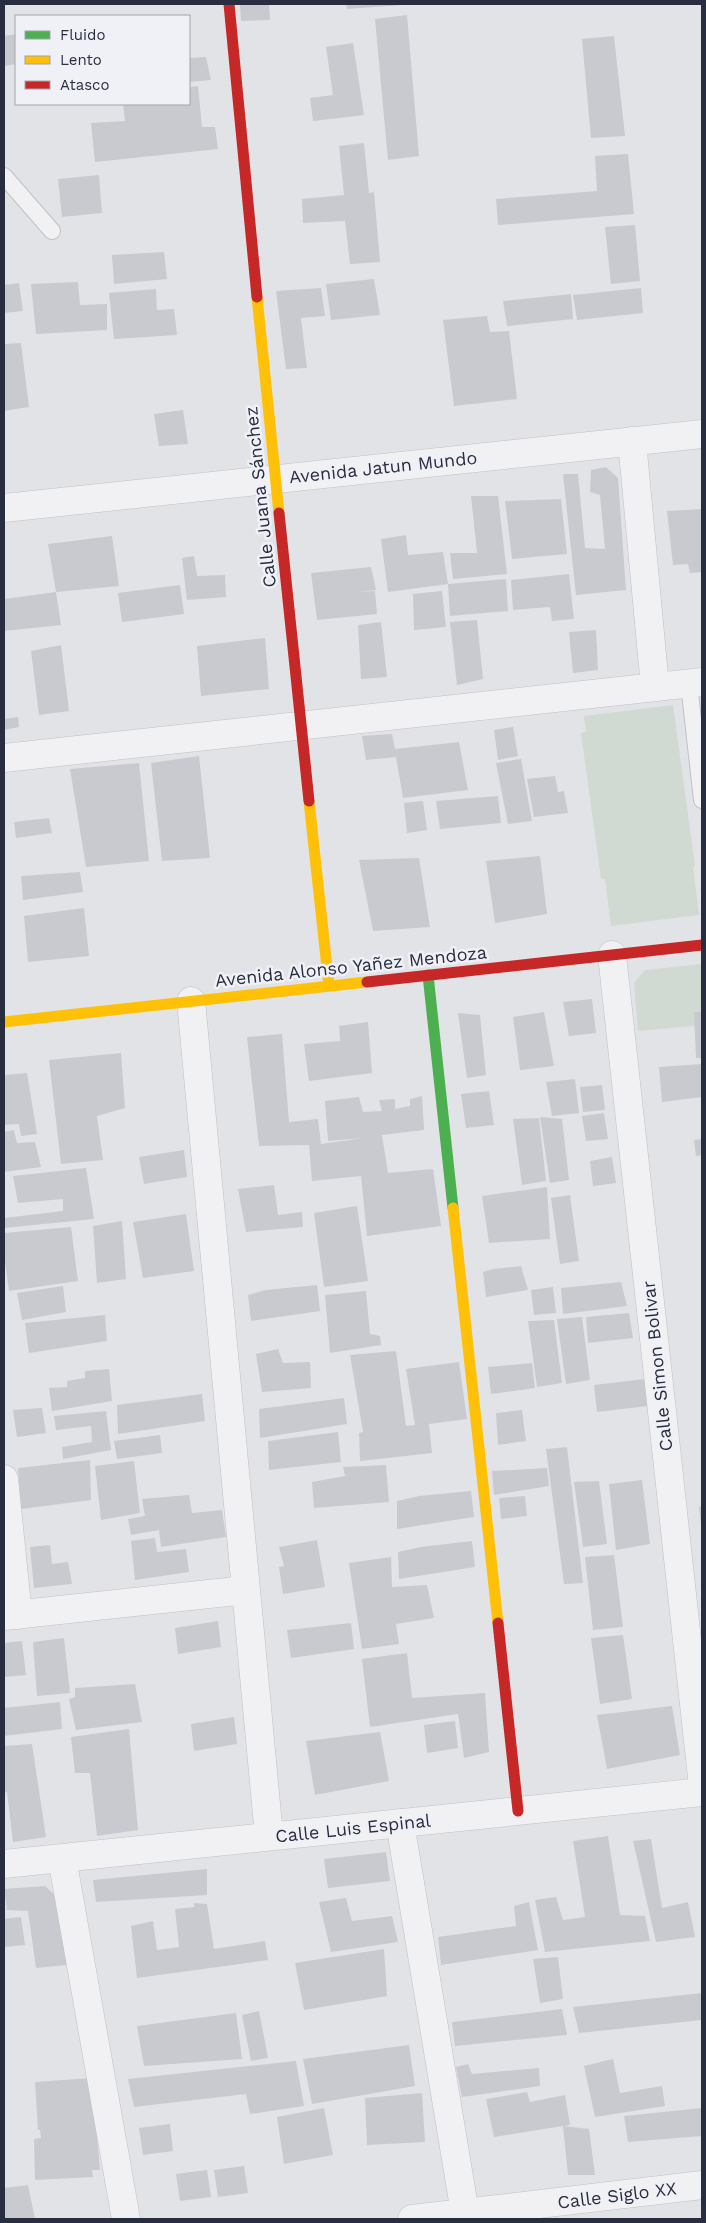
<svg xmlns="http://www.w3.org/2000/svg" width="706" height="2223" font-family="'Work Sans',sans-serif">
<style>
.green{fill:#d0dad2}
.building{fill:#c9cacf}
.lines{fill:none;stroke-linecap:round;stroke-linejoin:round}
.lane-casing{stroke:#bfc0c4;stroke-width:18}
.street-casing{stroke:#bfc0c4;stroke-width:29}
.lane{stroke:#f1f1f4;stroke-width:16}
.street{stroke:#f1f1f4;stroke-width:28}
.fast{stroke:#4caf50;stroke-width:11}
.slow{stroke:#ffc107;stroke-width:11}
.jam{stroke:#c62828;stroke-width:11}
.labels{text-anchor:middle;dominant-baseline:central;stroke-width:5;stroke-linejoin:round;paint-order:stroke}
.street-label{font-size:18px;fill:#292d40;stroke:#f0f1f6}
</style>
<rect width="100%" height="100%" fill="#e2e3e7"/>
<path class="green" d="M673,705L695,866L693,867L699,915L611,926L605,879H601L581,733L586,732L584,716Z
M702,964V1025L638,1031L634,983L645,970Z"/>
<path class="building" d="M240,4H269L270,20L241,21Z
M346,4H402V5L347,9Z
M407,15L419,156L388,160L375,19Z
M16,34V64L4,66V36Z
M614,36L625,136L591,138L582,39Z
M353,43L364,115L313,121L310,98L333,95L326,47Z
M206,57L211,80L189,82V58Z
M198,86L202,127H215L218,149L95,162L91,123L125,121L123,104H189V87Z
M364,143L369,193L374,192L380,262L350,264L345,221L303,223L302,199L344,195L339,146Z
M628,154L634,214L498,225L496,199L597,191L595,156Z
M99,175L102,213L62,217L58,179Z
M635,225L640,281L611,284L605,227Z
M164,252L167,279L114,284L112,255Z
M374,279L380,315L331,320L326,284Z
M78,282L80,305L107,304V330L36,334L31,284Z
M19,283L23,311L4,313V285Z
M321,288L325,316L301,318L307,368L286,369L276,291Z
M641,288L643,313L577,320L573,295Z
M156,289L157,310L174,309L177,335L114,339L109,293Z
M571,294L573,319L507,326L503,301Z
M487,316L490,332L509,331L517,399L454,406L443,320Z
M21,343L29,407L4,411V344Z
M183,410L188,444L159,446L154,414Z
M606,467L618,478L626,590L576,595L563,474H578L585,548L605,549L600,495L590,492L591,470Z
M471,496H498L507,574L453,579L450,553H477Z
M561,499L567,554L512,559L505,501Z
M702,509V572L690,573L688,564L673,565L667,511Z
M406,535L408,555L443,552L448,584L388,592L381,539Z
M112,536L119,586L56,592L48,544Z
M194,556L197,576L225,575L226,597L187,600L182,558Z
M371,567L376,590L359,592L375,591L377,614L317,620L311,573Z
M569,574L574,619L552,621L550,607L513,610L511,580Z
M506,579L508,611L450,616L448,584Z
M180,585L184,614L122,622L118,593Z
M442,591L446,627L414,630L413,594Z
M56,592L61,625L4,631V599Z
M477,620L483,679L457,685L450,622Z
M381,622L387,677L361,679L358,625Z
M596,630L598,670L573,673L569,632Z
M265,638L269,689L201,696L197,646Z
M61,645L69,711L39,715L31,651Z
M18,717L19,727L4,730V719Z
M513,727L518,756L498,760L494,730Z
M392,734L395,749L459,742L468,790L403,798L396,757L366,760L362,736Z
M199,756L210,858L162,861L151,763Z
M521,759L532,821L508,824L496,763Z
M139,763L149,861L86,867L70,769Z
M555,776L558,792L564,791L568,813L534,817L527,779Z
M498,796L501,823L440,829L436,801Z
M423,801L427,830L407,833L404,803Z
M49,818L52,833L16,838L14,822Z
M540,856L547,914L495,923L486,861Z
M419,858L430,927L373,931L359,860Z
M80,872L83,892L23,900L21,876Z
M84,908L89,956L28,962L24,916Z
M592,999L596,1033L569,1036L563,1002Z
M544,1012L554,1066L520,1070L513,1017Z
M694,1012H702V1058H696Z
M458,1013L480,1015L486,1075L467,1078Z
M368,1022L372,1073L309,1081L304,1044L340,1041L339,1026Z
M282,1034L289,1122L318,1119L321,1144L363,1138L328,1141L325,1101L359,1097L363,1112L382,1111L379,1100L395,1099V1109L410,1106V1099L422,1096L424,1130L382,1135L388,1173L433,1169L441,1226L367,1236L361,1176L312,1181L309,1145L259,1146L247,1037Z
M121,1053L125,1108L97,1116L103,1160L61,1164L49,1060Z
M702,1064V1097L662,1102L659,1067Z
M27,1073L37,1134L21,1136L19,1124L4,1125V1075Z
M575,1079L579,1113L552,1116L546,1082Z
M602,1085L605,1110L583,1112L580,1087Z
M489,1091L494,1125L466,1128L461,1094Z
M604,1113L608,1139L586,1141L582,1116Z
M540,1117L562,1119L569,1180L550,1183Z
M539,1118L546,1181L522,1185L513,1119Z
M14,1130L17,1143L35,1142L41,1167L4,1172V1132Z
M702,1139V1155L696,1156L694,1140Z
M184,1150L187,1177L144,1184L139,1157Z
M612,1157L616,1183L593,1186L590,1161Z
M86,1168L94,1219L4,1228V1218L63,1211V1199L18,1203L13,1176Z
M274,1185L278,1215L302,1212L303,1227L246,1232L238,1189Z
M547,1187L550,1239L489,1243L482,1196Z
M570,1195L579,1261L560,1264L551,1198Z
M357,1206L368,1281L324,1287L314,1213Z
M186,1214L194,1271L143,1278L133,1222Z
M122,1221L126,1279L97,1283L93,1226Z
M71,1227L78,1281L9,1291L4,1255V1233Z
M521,1266L528,1290L486,1297L483,1272L493,1269Z
M621,1282L627,1306L563,1314L561,1288Z
M317,1285L320,1311L251,1321L248,1295L266,1290Z
M63,1286L66,1312L22,1320L17,1293Z
M553,1287L556,1313L534,1315L531,1290Z
M366,1291L370,1334L380,1336L381,1345L330,1353L325,1295Z
M629,1313L633,1338L588,1343L586,1317Z
M105,1315L107,1341L29,1353L25,1323Z
M582,1317L590,1380L566,1384L557,1319Z
M554,1320L562,1383L537,1387L528,1321Z
M278,1349L283,1363L310,1362L311,1388L262,1392L256,1354Z
M396,1351L406,1426L415,1425L406,1369L459,1362L467,1419L429,1424L432,1453L360,1461L359,1433L363,1432L350,1355Z
M532,1363L535,1388L491,1394L488,1367Z
M109,1369L112,1401L52,1411L49,1388L67,1387V1381L85,1378V1371Z
M645,1379L648,1406L597,1412L594,1385Z
M202,1394L205,1421L118,1434L117,1405Z
M344,1398L347,1424L260,1438L259,1409Z
M42,1408L46,1433L17,1437L13,1410Z
M522,1410L526,1441L498,1445L496,1413Z
M106,1411L111,1450L63,1459L62,1447L92,1442L91,1426L56,1430L54,1416Z
M338,1432L341,1462L269,1470L268,1441Z
M160,1435L162,1453L117,1459L114,1441Z
M567,1447L583,1583L564,1584L546,1449Z
M90,1460L91,1500L21,1509L18,1468Z
M134,1461L140,1513L101,1520L95,1466Z
M386,1465L389,1502L314,1508L312,1482L345,1476L343,1467Z
M547,1468L549,1486L494,1495L492,1471Z
M642,1480L650,1544L616,1550L609,1484Z
M599,1481L607,1544L583,1547L574,1482Z
M471,1491L474,1517L397,1529V1501L419,1496Z
M189,1495L192,1513L222,1510L226,1537L161,1547L159,1530L131,1535L128,1519L145,1516L142,1499Z
M525,1496L527,1516L501,1519L499,1498Z
M702,1506V1524H701L699,1507Z
M155,1538L157,1552L186,1549L189,1572L135,1580L131,1541Z
M317,1540L325,1587L283,1594L279,1567L284,1566L279,1547Z
M472,1541L475,1567L399,1579L398,1552L421,1547Z
M50,1545L52,1564L68,1562L72,1584L34,1588L30,1547Z
M614,1555L623,1627L593,1630L585,1557Z
M391,1557L392,1587L427,1585L434,1618L396,1624L399,1644L362,1649L349,1563Z
M218,1621L221,1647L178,1654L175,1628Z
M351,1623L354,1649L291,1658L287,1630Z
M623,1635L632,1699L600,1704L591,1638Z
M64,1638L70,1693L37,1696L33,1642Z
M22,1641L26,1675L4,1677V1643Z
M407,1653L412,1698L485,1693L489,1752L464,1758L458,1714L370,1727L362,1659Z
M135,1684L142,1722L76,1730L69,1699L75,1697V1688Z
M60,1702L62,1729L4,1736V1708Z
M672,1706L680,1755L607,1769L597,1715Z
M234,1717L237,1744L194,1751L191,1724Z
M455,1721L458,1748L427,1753L424,1725Z
M129,1729L138,1830L97,1836L90,1773H75L71,1737Z
M380,1732L389,1781L315,1795L306,1741Z
M32,1744L46,1837L13,1842L7,1792L4,1793V1746Z
M608,1836L620,1915L645,1916L650,1941L545,1952L535,1900L556,1897L563,1920L585,1917L573,1841Z
M651,1839L662,1908L688,1902L695,1937L656,1942L633,1841Z
M386,1852L390,1881L328,1888L324,1859Z
M207,1869V1895L96,1902L93,1880Z
M45,1886L57,1897L67,1965L36,1968L28,1911L7,1910L4,1889Z
M346,1898L352,1921L392,1916L398,1942L331,1952L319,1902Z
M529,1902L538,1950L441,1965L438,1937L516,1926L514,1906Z
M194,1903L207,1904L214,1949L265,1941L268,1960L137,1978L131,1926L153,1921L157,1950L179,1947L175,1909L194,1907Z
M21,1917L25,1945L4,1947V1919Z
M384,1949L387,1996L304,2010L295,1963Z
M558,1957L563,1999L540,2003L533,1959Z
M702,1993V2020L579,2033L573,2007Z
M562,2009L567,2035L455,2046L452,2022Z
M259,2011L268,2058L251,2061L242,2015Z
M236,2013L242,2059L144,2066L137,2026Z
M409,2045L415,2086L312,2104L303,2059Z
M613,2059L620,2093L662,2086L665,2106L595,2117L584,2066Z
M296,2061L304,2106L250,2114L246,2094L134,2107L128,2079Z
M468,2064L472,2074L539,2068L540,2086L462,2097L456,2067Z
M92,2078L100,2170H92L93,2177L35,2180L34,2139L41,2138L40,2130H38L35,2082Z
M527,2092L530,2102L565,2095L570,2125L563,2126L589,2129L595,2175H568L563,2126L494,2137L486,2099Z
M422,2093L425,2142L367,2145L365,2098Z
M324,2108L333,2155L284,2164L277,2117Z
M702,2108V2136L628,2142L624,2116Z
M170,2124L173,2151L143,2155L139,2128Z
M244,2166L248,2193L218,2197L214,2170Z
M207,2170L211,2197L180,2201L176,2174Z
M28,2185L35,2219H4V2188Z"/>
<g class="lines">
<g class="lane-casing">
<path id="lane" d="M4,176L52,231
M689,684L702,800"/>
</g>
<g class="street-casing">
<path id="street" d="M632,441L655,687
M4,508L702,434
M4,758L702,682
M612,955L702,1777
M191,1001L269,1836
M4,1479L18,1615
M4,1616L246,1590
M400,1823L466,2219
M62,1858L126,2219
M4,1864L702,1792
M412,2219L702,2185"/>
</g>
<use href="#lane" class="lane"/>
<use href="#street" class="street"/>
<path class="fast" d="M428,975L453,1208"/>
<path class="slow" d="M257,297L279,513
M309,801L329,986
M4,1022L367,982
M453,1208L498,1623"/>
<path class="jam" d="M229,4L257,297
M279,513L309,801
M367,982L702,945
M498,1623L518,1811"/>
</g>
<g class="labels">
<g class="street-label">
<text transform="translate(383 467) rotate(-6)">Avenida Jatun Mundo</text>
<text transform="translate(260 497) rotate(-96)">Calle Juana Sánchez</text>
<text transform="translate(351 966) rotate(-6)">Avenida Alonso Yañez Mendoza</text>
<text transform="translate(657 1366) rotate(-96)">Calle Simon Bolivar</text>
<text transform="translate(353 1828) rotate(-6)">Calle Luis Espinal</text>
<text transform="translate(617 2195) rotate(-7)">Calle Siglo XX</text>
</g>
</g>
<rect width="706" height="2223" fill="none" stroke="#292d40" stroke-width="10"/>
<rect x="15" y="15" width="175" height="90" fill="#f0f1f6" stroke="#a0a3ad"/>
<rect x="25" y="31" width="25" height="8" fill="#4caf50" stroke="#a0a3ad"/>
<text x="60" y="40" font-size="15" fill="#292d40">Fluido</text>
<rect x="25" y="56" width="25" height="8" fill="#ffc107" stroke="#a0a3ad"/>
<text x="60" y="65" font-size="15" fill="#292d40">Lento</text>
<rect x="25" y="81" width="25" height="8" fill="#c62828" stroke="#a0a3ad"/>
<text x="60" y="90" font-size="15" fill="#292d40">Atasco</text>
</svg>
